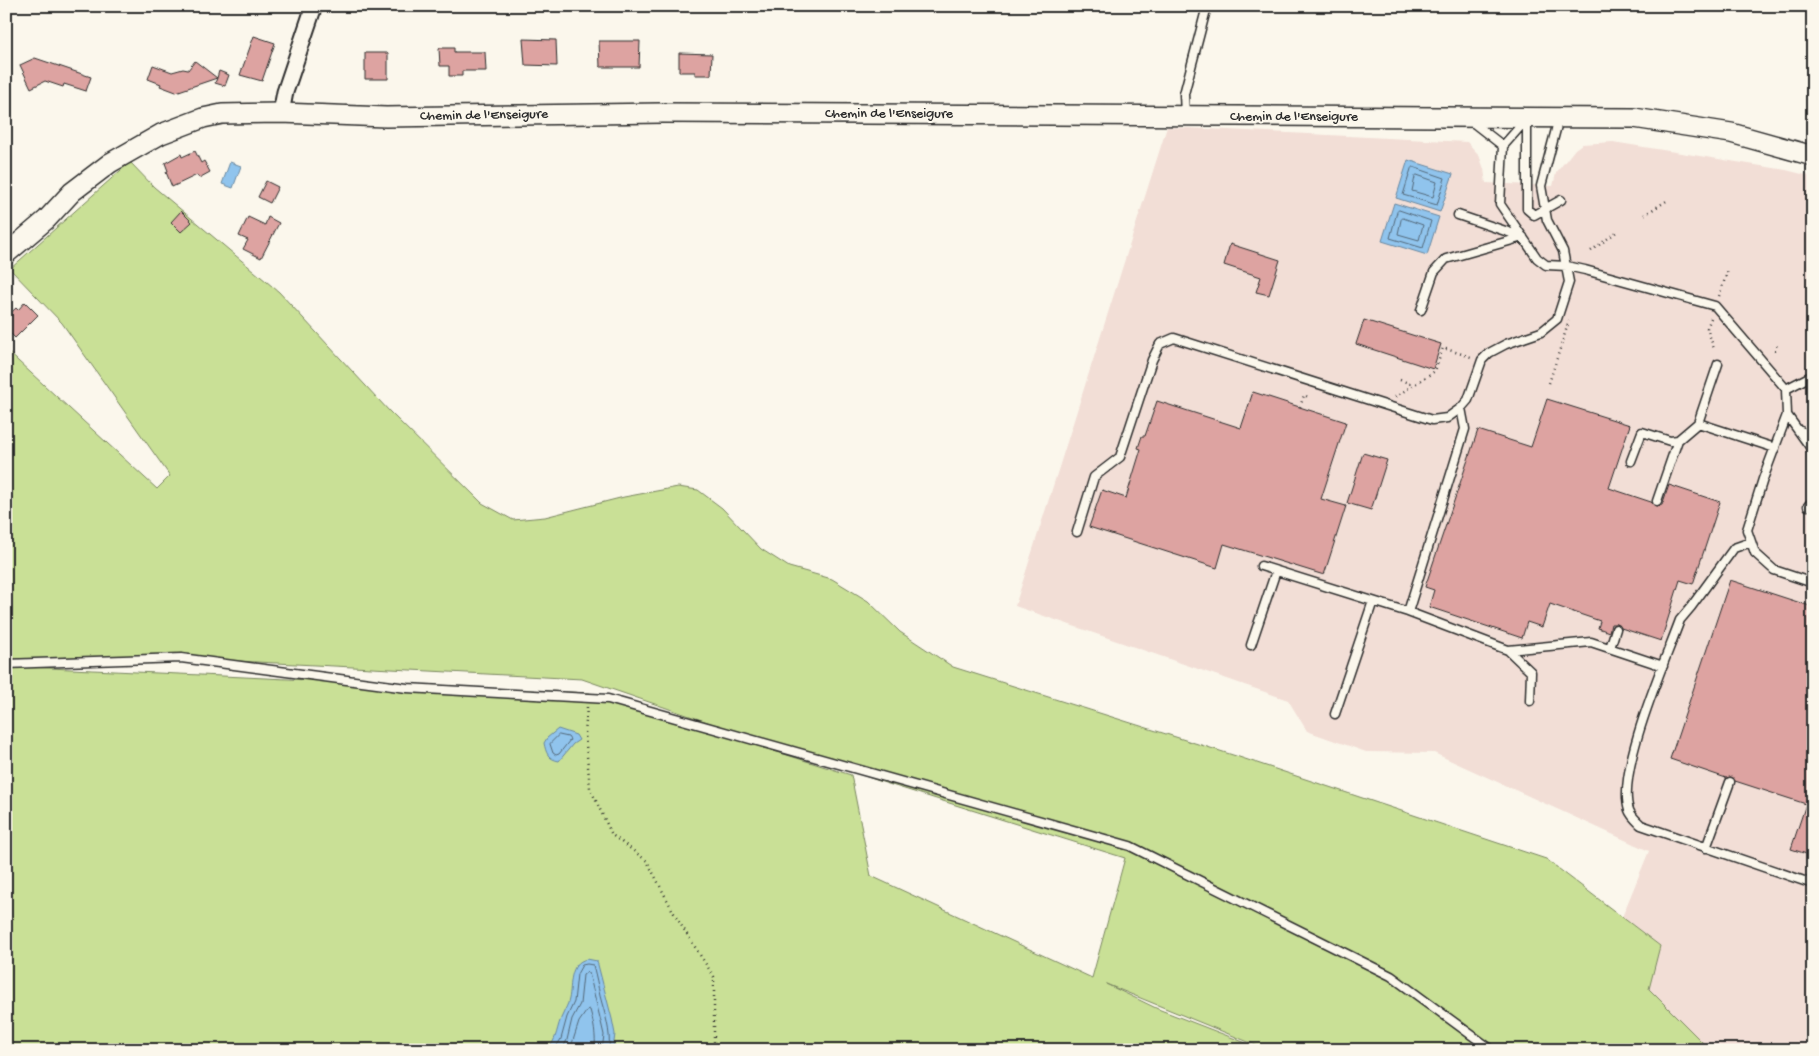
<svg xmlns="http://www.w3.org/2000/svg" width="1819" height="1056" font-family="'Gochi Hand',sans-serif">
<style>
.built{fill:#f2ded6}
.green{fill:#c9e096;stroke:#7a8660}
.water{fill:#90c4ed;stroke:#68879f}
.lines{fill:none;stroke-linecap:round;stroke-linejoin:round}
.shore{stroke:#536879;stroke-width:1}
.building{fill:#dda3a1;stroke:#2b2b2b}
.service-casing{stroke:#2b2b2b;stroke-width:11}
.minor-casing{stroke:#2b2b2b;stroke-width:19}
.tertiary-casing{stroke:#2b2b2b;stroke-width:22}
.path{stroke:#2b2b2b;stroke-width:2.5;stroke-dasharray:1 4;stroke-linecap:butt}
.service{stroke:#fbf7ec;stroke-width:8}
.minor{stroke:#fbf7ec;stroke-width:15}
.tertiary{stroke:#fbf7ec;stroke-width:19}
.labels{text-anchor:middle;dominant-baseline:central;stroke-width:4;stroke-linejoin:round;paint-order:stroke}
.street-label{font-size:14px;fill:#2b2b2b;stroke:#fbf7ec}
</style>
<rect width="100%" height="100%" fill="#fbf7ec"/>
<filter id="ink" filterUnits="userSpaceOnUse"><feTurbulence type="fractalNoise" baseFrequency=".02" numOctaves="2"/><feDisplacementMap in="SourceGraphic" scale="10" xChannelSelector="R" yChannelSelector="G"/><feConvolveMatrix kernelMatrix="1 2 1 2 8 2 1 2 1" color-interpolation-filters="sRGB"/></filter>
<g filter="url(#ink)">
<path class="built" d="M1167,127L1467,142L1479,155L1484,169L1486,183L1553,186L1556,173L1575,149L1582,144L1613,142L1786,170L1810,176L1813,178V1050H1715L1705,1045L1649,989L1660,946L1622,917L1649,851L1434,753L1366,752L1307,731L1288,700L1015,606Z"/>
<path class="green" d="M130,162L154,187L279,292L390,412L482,503L513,520L545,517L624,497L678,487L698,490L722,508L761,549L789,567L832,579L868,601L900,632L953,667L1236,756L1546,859L1660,946L1649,989L1705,1045V1050H1268L1106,984L1158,1009L1264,1050H6V666L589,693L851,775L871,876L1092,978L1125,858L882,782L582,679L219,660L6,659V350L157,489L170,476L62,323L10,269Z"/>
<path class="water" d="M1408,160L1453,174L1440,212L1396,198Z
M230,162L241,166L233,188L222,184Z
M1394,203L1439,217L1427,255L1382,241Z
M558,729L576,735L579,740L573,744L559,761C548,759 546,753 544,743L547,738Z
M587,959L597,961L612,1019L615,1034L613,1050H547C558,1039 556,1027 563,1014C565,1009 568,1005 569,999C572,985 568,963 587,959Z"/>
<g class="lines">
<path class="shore" d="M1413,167L1445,178L1437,205L1403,195L1411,169Z
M1417,175L1437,182L1433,197L1412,191L1415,177Z
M1399,210L1431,221L1423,248L1390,238L1397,212Z
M1403,218L1423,225L1419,240L1398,234L1401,220Z
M559,735L568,737L570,740L559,754L556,755L553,753L550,744Z
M554,1050L561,1039L567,1017L574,1002L577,974L582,965L587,964L593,965C596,976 598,986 600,996C605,1015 611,1030 609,1050
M562,1050L567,1040L572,1019L580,1004L583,975L587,972L589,973L601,1022L604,1035L602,1050
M570,1050L579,1022L588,1009L590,1010C594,1024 596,1035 595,1050"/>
</g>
<path class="building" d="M254,36L275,43L262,81L240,75Z
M523,39L556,40L557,66L525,65Z
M599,41H640L639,67H600Z
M439,48H454V52H485L486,71H462V76H449V66H440Z
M365,53H388V79H365Z
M679,53L712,54L711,75H695V72H679Z
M35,58L91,77L86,91L64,84L63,87L45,81L31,88L20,65Z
M195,61L217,78L219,71L229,75L225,86L215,83L217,78L176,92L160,86L161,84L148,79L153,65L172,72L183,69L188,70Z
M195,151L201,163L204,161L210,172L199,178L197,175L172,187L166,172L168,171L165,163L181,154L182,157Z
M266,181L278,187L270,203L258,197Z
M181,211L192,222L181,232L171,222Z
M248,217L265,225L268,217L279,223L261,258L243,249L248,240L239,236Z
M1230,244L1280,260L1269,295L1256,292L1261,277L1224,265Z
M25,302L38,315L15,338L6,329V317L16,308L18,310Z
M1364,320L1441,344L1433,369L1356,344Z
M1253,392L1346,422L1321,499L1346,506L1324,575L1224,544L1217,568L1089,527L1102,490L1126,498L1141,449L1138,448L1142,436H1145L1157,401L1241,428Z
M1547,399L1630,425L1609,488L1651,502L1656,506L1662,505L1669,485L1720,502L1693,584L1680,580L1661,641L1621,628L1617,624H1611L1609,632L1598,628L1600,621L1550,604L1542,627L1527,622L1522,638L1429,607L1434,590L1425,587L1478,430L1531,447Z
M1363,453L1387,460L1371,510L1347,503Z
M1730,580L1813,607V856L1791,849L1806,804L1735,781L1731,777L1726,778L1670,759Z"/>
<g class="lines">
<g class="service-casing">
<path id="service" d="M1185,116L1184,94L1207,6
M1527,118V209L1534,215L1561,200
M1526,120L1503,146L1500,204L1537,258L1546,265L1567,266L1585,270L1715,306L1786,389L1787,415L1763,479L1747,530L1755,553L1774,570L1813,583
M1471,121L1503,146
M1458,215L1523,237
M1421,310L1434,272L1446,259L1523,237
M1718,364L1698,423L1775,448
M1786,389L1813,375
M1787,415L1813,451
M1798,430L1813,436
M1631,461L1642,432L1670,441L1678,440
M1657,501L1678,440L1698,423
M1808,506L1813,501
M1077,532L1094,477L1120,457L1152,360L1160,344L1174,338L1432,420L1447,418L1461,408L1468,400L1482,360L1489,353L1506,344L1541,332L1557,319L1569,282L1563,251L1547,220L1541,186L1559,118
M1751,542L1734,548L1691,607L1680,620C1665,661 1616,772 1629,810C1631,816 1637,821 1641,825L1813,884
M1261,566L1408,612L1508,650L1591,642L1663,666
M1408,612L1465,429L1461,408
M1251,645L1276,571
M1610,648L1616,629
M1508,650L1531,672L1530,701
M6,664L181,658L407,688L608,699L1130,846L1391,976L1492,1050
M1335,714L1373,601
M1706,848L1730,782"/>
</g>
<g class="minor-casing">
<path id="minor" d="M281,113L285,92L314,6"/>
</g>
<g class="tertiary-casing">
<path id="tertiary" d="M6,254L47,219L72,192L110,163L161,134L203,118L222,114L281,113L386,117L663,113L1634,118L1731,133L1813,156"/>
</g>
<path class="path" d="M1644,215L1668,200
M1591,251L1619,230
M1719,296L1728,270
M1711,318L1707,328L1714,349
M1775,351L1777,344
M1400,380L1414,385
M1549,383L1569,321
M1395,397L1435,371L1443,348L1471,357
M1300,407L1304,395L1308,397
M1813,524L1810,527L1813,530
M587,707L585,734L590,788L612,835L647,861L676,917L714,977V1050"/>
<use href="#service" class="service"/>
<use href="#minor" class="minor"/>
<use href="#tertiary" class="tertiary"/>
</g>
</g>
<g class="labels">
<g class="street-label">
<text x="889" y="114">Chemin de l'Enseigure</text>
<text transform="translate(484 116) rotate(-1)">Chemin de l'Enseigure</text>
<text x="1294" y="117">Chemin de l'Enseigure</text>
</g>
</g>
<rect width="1819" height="1056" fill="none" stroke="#fbf7ec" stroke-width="25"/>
<rect x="12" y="12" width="1794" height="1031" fill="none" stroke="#2b2b2b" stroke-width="2" filter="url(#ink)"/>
</svg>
